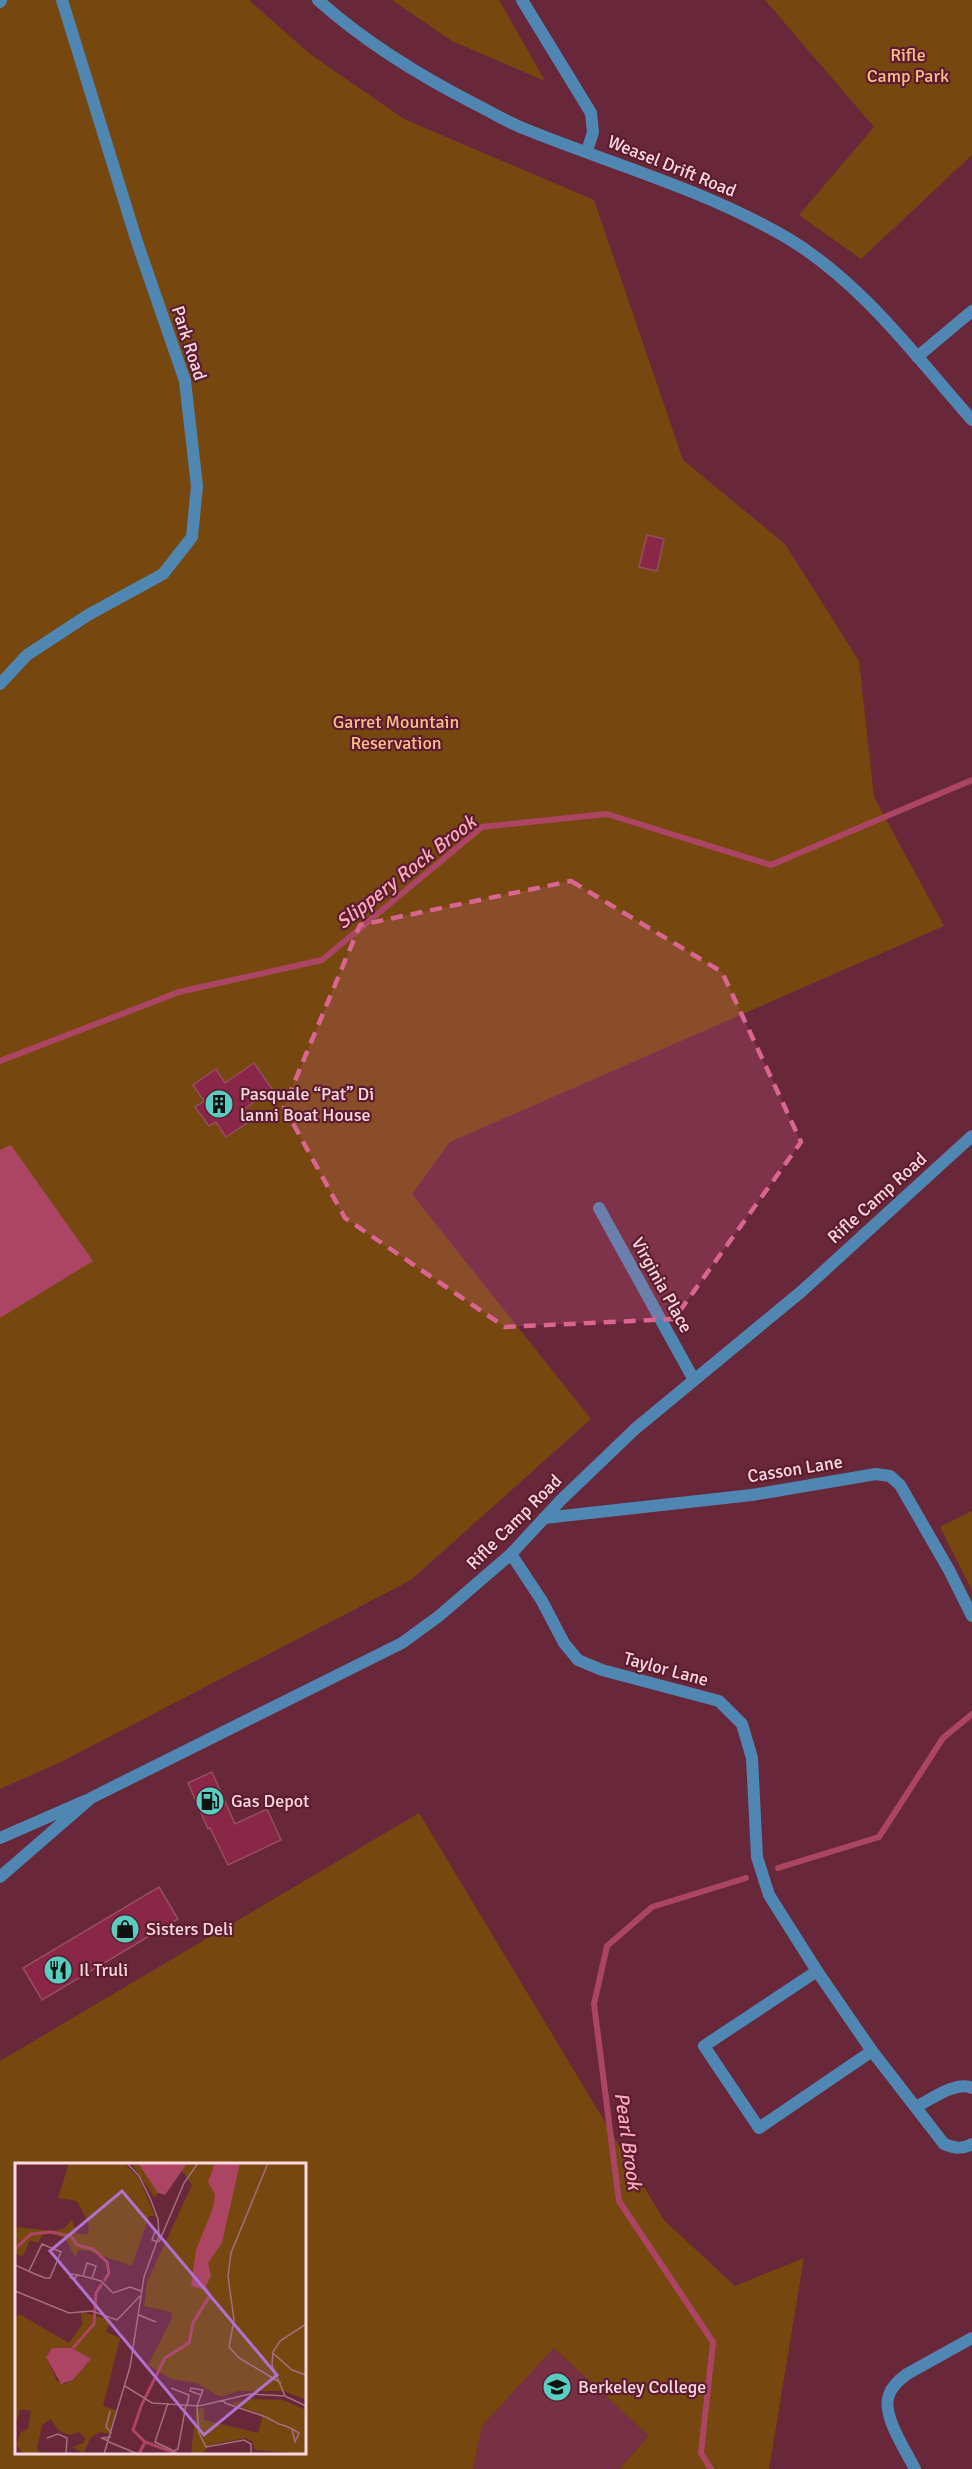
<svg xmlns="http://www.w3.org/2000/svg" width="972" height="2469" font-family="Signika,sans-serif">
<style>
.built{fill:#783045}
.green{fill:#764810;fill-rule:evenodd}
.water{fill:#ab4563}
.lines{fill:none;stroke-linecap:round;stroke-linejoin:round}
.stream{stroke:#ab4563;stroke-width:6}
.building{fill:#8a2647;stroke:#954e60;stroke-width:1.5}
.minor{stroke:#5086b2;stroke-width:12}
.tertiary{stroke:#5086b2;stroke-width:12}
.marked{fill:#d96590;fill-opacity:0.2;stroke:#d96590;stroke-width:4.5;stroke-dasharray:12 8;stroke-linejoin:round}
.labels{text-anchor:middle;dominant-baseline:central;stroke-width:4.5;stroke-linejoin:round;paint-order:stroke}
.park-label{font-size:18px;fill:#fbc087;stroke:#5d1c30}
.street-label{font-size:18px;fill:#fbd9df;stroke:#5d1c30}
.poi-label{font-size:18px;fill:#fbd9df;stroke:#5d1c30;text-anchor:start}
.water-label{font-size:20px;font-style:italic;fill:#fca9bb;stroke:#5d1c30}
.inset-river{fill:none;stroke:#ab4563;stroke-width:3}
.inset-road{fill:none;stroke:#a36e7c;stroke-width:1.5}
.view{fill:#ae71cc;fill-opacity:0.15;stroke:#ae71cc;stroke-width:3}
.inset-edge{fill:none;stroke:#fbd9df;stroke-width:3}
</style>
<rect width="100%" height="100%" fill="#69273a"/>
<path class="built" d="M554,2348L649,2436L619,2469H473L482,2426Z"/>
<path class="green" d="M0,0H249L310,54L404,119L594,200L683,460L785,544L859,661L874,797L944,926L450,1142L412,1194L591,1419L411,1580L61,1762L0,1789Z
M392,0H499L545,81L452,41Z
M765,0H972V155L861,259L799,215L874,127Z
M972,1511V1590L940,1527Z
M419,1813L664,2220L735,2286L804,2258L769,2469H619L649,2436L554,2348L482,2426L473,2469H0V2061ZM16,2164H304V2452H16Z"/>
<path class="water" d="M11,1145L93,1261L0,1318V1150Z"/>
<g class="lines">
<path class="stream" d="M0,1061L179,992L322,960L482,827L607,814L771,865L972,780
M778,1868L879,1837L943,1738L972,1714
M711,2469L701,2453L713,2342L619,2201L594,2004L607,1946L652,1907L746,1878"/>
</g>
<path class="building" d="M647,535L664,539L657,571L639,567Z
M254,1063L272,1089L243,1110L250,1121L226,1137L216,1122L209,1126L195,1107L204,1101L193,1085L216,1069L225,1083Z
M212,1772L235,1824L267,1809L281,1840L228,1865L210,1828L208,1829L188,1783Z
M159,1887L178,1919L42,2000L23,1968Z"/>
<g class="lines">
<path class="minor" d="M522,0L591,113L593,132L587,151
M0,2L1,0
M917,357L972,311
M0,684L27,655L88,615L163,574L192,537L197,486L185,381L137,242L62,0
M599,1208L694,1380
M544,1518L752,1495L876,1474L890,1476L900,1485L949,1570L972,1616
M511,1554L542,1601L564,1643L578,1660L602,1670L719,1701L742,1724L752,1758L757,1857L769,1895L817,1971L872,2051L944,2144C955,2148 961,2150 972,2144
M0,1838L87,1800
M817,1971L704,2046L759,2128L872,2051
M916,2107C930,2100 957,2080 972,2088
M915,2469C906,2451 881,2414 889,2395C892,2386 900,2379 907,2374L972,2338"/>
<path class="tertiary" d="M318,0C366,43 420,76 477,105C493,113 509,123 525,129C614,165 706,190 789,239C863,284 916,357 972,420
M0,1877L91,1798L402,1643L439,1616L511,1554L561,1500L635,1429L802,1291L972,1136"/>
</g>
<path class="marked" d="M571,881L722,972L801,1142L674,1319L505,1327L345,1218L284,1107L360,925Z"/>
<defs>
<g id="building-disc" transform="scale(1.5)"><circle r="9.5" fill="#58cec0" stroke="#5d1c30"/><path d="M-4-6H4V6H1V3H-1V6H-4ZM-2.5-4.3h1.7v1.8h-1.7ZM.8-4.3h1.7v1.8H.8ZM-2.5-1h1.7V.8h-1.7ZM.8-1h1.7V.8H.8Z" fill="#111"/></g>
<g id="fuel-disc" transform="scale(1.5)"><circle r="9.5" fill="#58cec0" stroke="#5d1c30"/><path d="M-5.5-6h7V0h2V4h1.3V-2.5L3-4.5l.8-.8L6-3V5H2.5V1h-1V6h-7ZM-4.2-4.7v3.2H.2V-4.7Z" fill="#111"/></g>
<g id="shop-disc" transform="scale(1.5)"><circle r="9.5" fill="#58cec0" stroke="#5d1c30"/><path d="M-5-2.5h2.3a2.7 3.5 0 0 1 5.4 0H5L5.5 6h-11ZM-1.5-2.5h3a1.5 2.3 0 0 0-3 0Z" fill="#111"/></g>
<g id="restaurant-disc" transform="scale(1.5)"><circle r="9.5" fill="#58cec0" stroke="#5d1c30"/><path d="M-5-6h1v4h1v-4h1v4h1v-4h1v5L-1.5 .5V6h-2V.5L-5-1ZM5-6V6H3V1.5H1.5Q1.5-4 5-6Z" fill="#111"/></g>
<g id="university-disc" transform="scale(1.5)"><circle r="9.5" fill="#58cec0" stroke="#5d1c30"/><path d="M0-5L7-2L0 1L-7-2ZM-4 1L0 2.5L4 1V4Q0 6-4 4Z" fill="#111"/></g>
</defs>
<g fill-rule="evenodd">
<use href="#building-disc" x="219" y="1104"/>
<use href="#fuel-disc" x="210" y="1801"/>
<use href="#shop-disc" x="125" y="1929"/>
<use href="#restaurant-disc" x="58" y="1970"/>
<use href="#university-disc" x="557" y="2387"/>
</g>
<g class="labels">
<g class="park-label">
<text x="908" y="55">Rifle<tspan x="908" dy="21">Camp Park</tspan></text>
<text x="396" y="722">Garret Mountain<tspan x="396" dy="21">Reservation</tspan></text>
</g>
<g class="street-label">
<text transform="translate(672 166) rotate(22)">Weasel Drift Road</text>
<text transform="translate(189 343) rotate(72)">Park Road</text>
<text transform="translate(877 1198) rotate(-42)">Rifle Camp Road</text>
<text transform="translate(662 1285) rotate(61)">Virginia Place</text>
<text transform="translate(795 1469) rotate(-9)">Casson Lane</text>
<text transform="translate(514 1522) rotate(-45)">Rifle Camp Road</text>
<text transform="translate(666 1669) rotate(15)">Taylor Lane</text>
</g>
<g class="poi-label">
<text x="240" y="1094">Pasquale “Pat” Di<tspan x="240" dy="21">lanni Boat House</tspan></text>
<text x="231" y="1801">Gas Depot</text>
<text x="146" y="1929">Sisters Deli</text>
<text x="79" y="1970">Il Truli</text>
<text x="578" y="2387">Berkeley College</text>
</g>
<g class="water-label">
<text transform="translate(406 872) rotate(-38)">Slippery Rock Brook</text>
<text transform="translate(628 2141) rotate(82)">Pearl Brook</text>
</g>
</g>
<g transform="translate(15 2163)">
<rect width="291" height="291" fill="#69273a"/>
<path d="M54,0H109L124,15L140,53H134L117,103L73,88L64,87L60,94L50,75L29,69L23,80L15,77L8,93L0,91V64L39,68L50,65L57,56L61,71H73L74,61L62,38L43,35ZM116,0H123L133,13L143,30L140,35ZM170,0H291V237L269,228H224L205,234L182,220L156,216L133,202L157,155L156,149L129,143L132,119L177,22L166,7ZM66,149L96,157L91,169L105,175L88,243L101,247L95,271L85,269L75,275L69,290L57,284L69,280L70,275L64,269L55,272L44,268L36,256L27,262L22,285L25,291H9L1,282L6,269L13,266L16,248L6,246L0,260V157L4,151L54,180L67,162ZM37,185H57L73,200L58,217L50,221L42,218L31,194ZM235,236L268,237L291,247V291L240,287L237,278L230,275L194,282L187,291H176L181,246L189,245V257L243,270L248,252L216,240Z" fill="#764810" fill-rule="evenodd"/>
<path d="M123,0H170L171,2L150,32L143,30ZM200,0H225L207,80L193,100L196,113L189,127L176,123L181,87L198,45L200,31L193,19ZM37,185H57L76,196L58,217L46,221L31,194Z" fill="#ab4563"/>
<path class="inset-river" d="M0,86L16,71L37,69L56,73L62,82L78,86L92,99L94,110L89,118M58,185L79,161L81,130L87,121M130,279L163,291M124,291L130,279L118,267L127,241L150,195L174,180L178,160L195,132L190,124"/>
<path class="inset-road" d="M253,0L216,90L213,113L219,157L214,184L224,195L266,220M143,79L137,77L140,68H144M144,79L169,20L183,0M0,102L20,111L30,115H35L46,89L27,81L14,108M62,112L59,117L55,114L57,111L68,113L86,118L98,130L115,124L126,128M68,113L72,100L81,103L77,116M0,128L54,150L77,148L102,157L125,133M124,152L141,159M258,190L277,207L291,212M110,223L137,240L184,243L235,231L270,233L291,243M156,225L174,232L172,242M270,233L257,202L258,189L265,178L291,161M208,237L210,240L251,254L264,261L271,263L279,267L284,270L280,279L277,266M153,240L140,279L159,288L163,286L171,242M182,243L184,270L191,284L229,277L236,281V291M182,243L188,227L176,225L175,228L186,232M95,248L91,264L97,270M32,275L43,271L52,275L51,291M94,278L86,275L96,274M94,279L123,291M89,291L115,204L129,114L144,73L143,56L135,35L124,13L112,0"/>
<path class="view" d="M107,28L262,212L189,272L35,88Z"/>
<rect width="291" height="291" class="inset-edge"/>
</g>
</svg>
